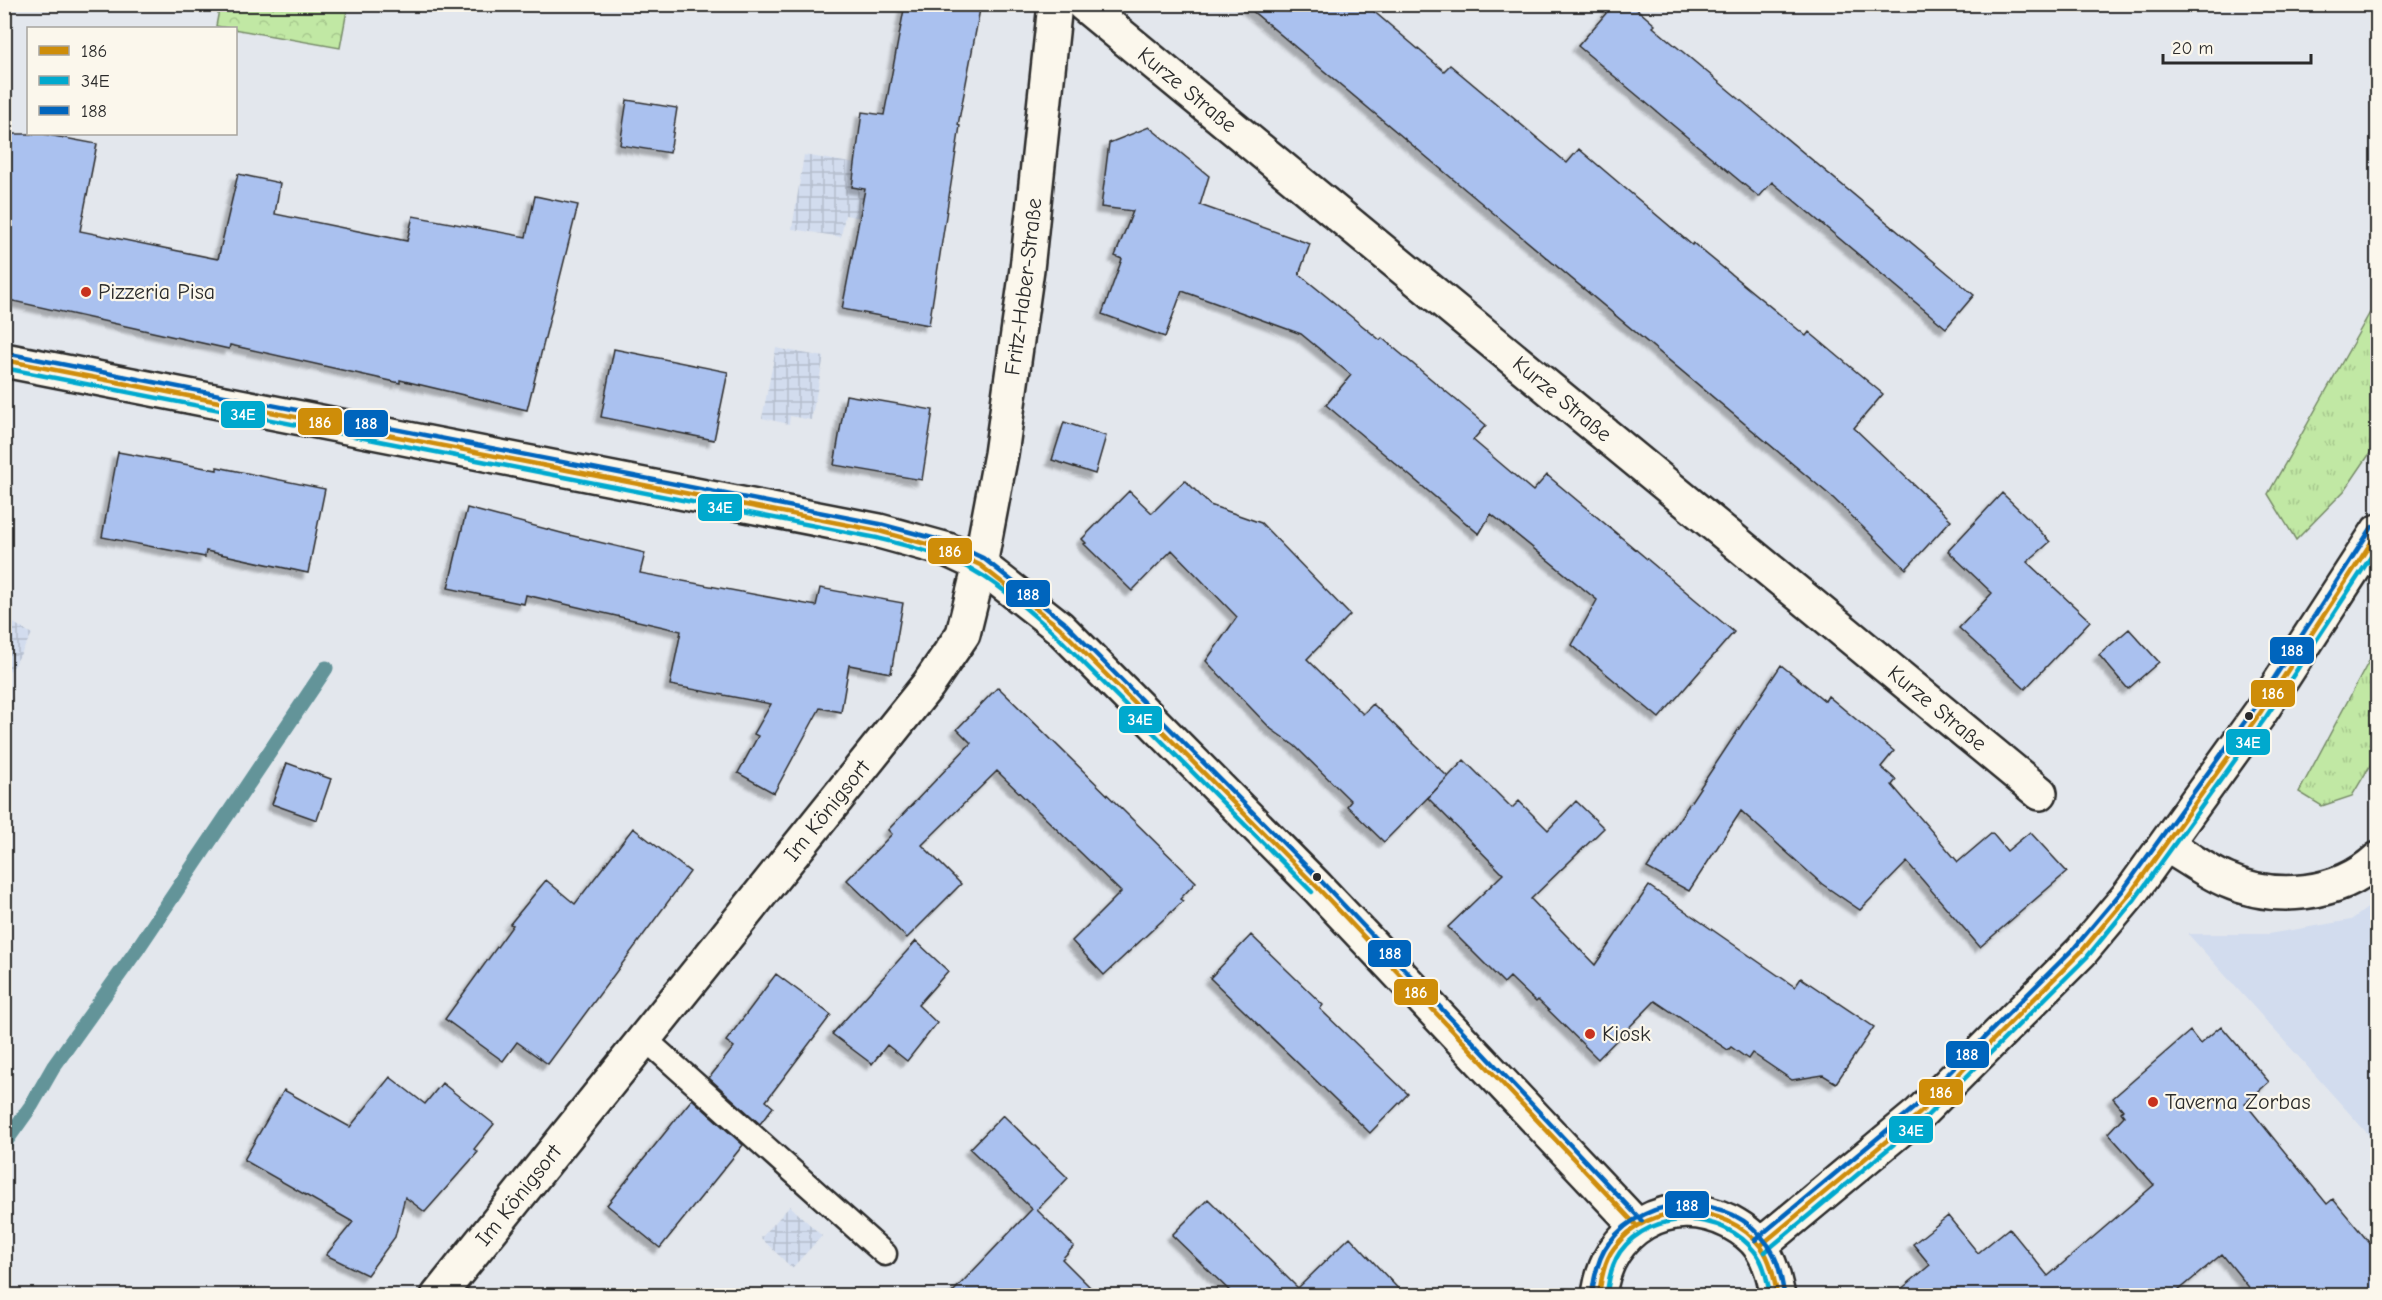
<svg xmlns="http://www.w3.org/2000/svg" width="2382" height="1300" font-family="'Comic Neue',sans-serif">
<style>
.built{fill:#d2dcee}
.industrial{fill:url(#industrial-grid)}
.grass{fill:url(#grass-tufts);stroke:#768a68;stroke-width:1.5}
.park{fill:url(#park-crowns);stroke:#768a68;stroke-width:1.5}
.lines{fill:none;stroke-linecap:round;stroke-linejoin:round}
.stream{stroke:#639499;stroke-width:15}
.building{fill:#aac1ef;stroke:#2b2b2b;stroke-width:1.5;filter:url(#shadow)}
.lane-casing{stroke:#2b2b2b;stroke-width:27}
.street-casing{stroke:#2b2b2b;stroke-width:38}
.secondary-casing{stroke:#2b2b2b;stroke-width:38}
.lane{stroke:#fbf7ec;stroke-width:22}
.street{stroke:#fbf7ec;stroke-width:33}
.secondary{stroke:#fbf7ec;stroke-width:33}
.bus-1-casing{stroke:#fbf7ec;stroke-width:9}
.bus-2-casing{stroke:#fbf7ec;stroke-width:9}
.bus-3-casing{stroke:#fbf7ec;stroke-width:9}
.bus-1{stroke:#ce8d09;stroke-width:4.5}
.bus-2{stroke:#00a9ce;stroke-width:4.5}
.bus-3{stroke:#0065bd;stroke-width:4.5}
.poi-dot{fill:#c8321e;stroke:#fbf7ec;stroke-width:2}
.bus-dot{fill:#2b2b2b;stroke:#fbf7ec;stroke-width:2}
.labels{text-anchor:middle;dominant-baseline:central;stroke-width:4.5;stroke-linejoin:round;paint-order:stroke}
.street-label{font-size:22px;fill:#2b2b2b;stroke:#fbf7ec}
.poi-label{font-size:22px;fill:#2b2b2b;stroke:#fbf7ec;text-anchor:start}
.line-badge{stroke:#fbf7ec;stroke-width:2}
.badge-label{font-size:16px;text-anchor:middle;font-weight:bold;fill:#fff}
</style>
<defs>
<pattern id="industrial-grid" width="8" height="8" patternUnits="userSpaceOnUse" patternTransform="scale(1.5)"><rect width="8" height="8" fill="#d2dcee"/><path d="M0 4h8M4 0v8" fill="none" stroke="#b4bdcc"/></pattern>
<pattern id="grass-tufts" width="24" height="20" patternUnits="userSpaceOnUse" patternTransform="scale(1.5)"><rect width="24" height="20" fill="#c1e8a4"/><path d="M3 7l-1-3M5 7V3M7 7l1-3M15 17l-1-3M17 17v-4M19 17l1-3" fill="none" stroke="#a6c78d"/></pattern>
<pattern id="park-crowns" width="20" height="18" patternUnits="userSpaceOnUse" patternTransform="scale(1.5)"><rect width="20" height="18" fill="#c1e8a4"/><path d="M2 6a3 3 0 1 1 6 0M12 15a3 3 0 1 1 6 0" fill="none" stroke="#a6c78d"/></pattern>
<filter id="shadow"><feDropShadow dx="-5.5" dy="5.5" stdDeviation="1.5" flood-color="#0004"/></filter>
</defs>
<rect width="100%" height="100%" fill="#e3e7ed"/>
<filter id="ink" filterUnits="userSpaceOnUse"><feTurbulence type="fractalNoise" baseFrequency=".0167" numOctaves="2"/><feDisplacementMap in="SourceGraphic" scale="12" xChannelSelector="R" yChannelSelector="G"/><feConvolveMatrix kernelMatrix="1 2 1 2 8 2 1 2 1" color-interpolation-filters="sRGB"/></filter>
<g filter="url(#ink)">
<path class="built" d="M2377,901V1144L2188,934H2268L2351,920Z"/>
<path class="industrial" d="M804,155L856,164L852,187L917,198L911,227L845,215L841,237L792,229Z
M776,348L824,357L811,420L790,416L789,424L762,418Z
M5,618L32,634L11,671L5,667Z
M790,1206L822,1236L792,1268L761,1238Z"/>
<path class="grass" d="M2377,300V443L2345,490L2296,540L2268,494Z
M2377,646V754L2352,796L2322,806L2299,792Z"/>
<path class="park" d="M220,5V4L348,5L340,48L216,26Z"/>
<g class="lines">
<path class="stream" d="M4,1144L31,1106L54,1066L136,951L326,668"/>
</g>
<path class="building" d="M905,4H981L958,125L960,126L929,325L842,309L865,189L852,187L862,112L884,115Z
M1244,4H1365L1444,71L1450,65L1567,163L1579,149L1692,245L1693,243L1806,336L1809,332L1883,394L1854,428L1951,520L1906,569L1832,497Z
M1614,4H1631L1655,25L1653,27L1974,295L1946,328L1772,182L1759,197L1578,46Z
M627,100L677,108L670,153L620,145Z
M1149,127L1209,176L1200,205L1310,244L1299,274L1380,340L1382,338L1486,425L1473,440L1533,491L1547,475L1734,632L1659,718L1572,645L1597,600L1491,514L1479,534L1326,405L1351,375L1301,334L1182,291L1165,337L1102,314L1122,259L1115,256L1133,211L1101,207L1109,143Z
M4,134H43L97,144L80,231L218,259L238,174L280,183L275,214L407,241L413,216L526,237L535,196L578,205L527,410L400,380V383L230,345L229,349L4,299Z
M614,349L728,372L714,440L601,417Z
M846,395L933,410L922,480L834,465Z
M1064,422L1106,436L1095,474L1052,460Z
M118,452L217,470V467L325,489L308,573L206,551L205,557L102,537Z
M1185,480L1210,505L1261,523L1350,615L1307,659L1363,714L1373,704L1448,777L1384,842L1347,806L1351,801L1295,746L1271,729L1206,661L1237,617L1172,550L1132,591L1084,544L1086,543L1082,539L1129,491L1152,513Z
M2002,493L2030,520L2050,542L2027,562L2090,621L2025,689L1959,628L1992,593L1948,551Z
M467,508L565,534L645,553L640,573L816,606L820,588L903,603L891,673L849,665L841,712L820,708L774,793L738,773L758,736L754,734L771,704L670,685L681,631L526,595L524,604L448,588Z
M2129,629L2159,662L2128,689L2099,655Z
M1781,665L1825,701L1828,696L1894,751L1881,767L1896,780L1892,785L1958,862L1992,833L2007,851L2030,832L2067,872L1980,947L1907,862L1860,910L1822,884L1741,811L1689,891L1647,868Z
M998,687L1196,882L1180,899L1183,901L1104,975L1072,941L1121,892L997,771L922,845L961,884L907,938L847,880L892,834L888,830L971,743L957,729Z
M1464,760L1512,808L1519,801L1548,830L1576,801L1604,828L1531,899L1595,965L1649,886L1795,987L1801,978L1874,1027L1836,1083L1823,1075L1792,1080L1752,1053L1748,1059L1731,1047L1728,1050L1655,1001L1598,1059L1538,1000L1536,1002L1510,977L1504,983L1448,927L1503,874L1428,798Z
M287,763L331,779L317,820L272,804Z
M633,828L690,872L548,1064L517,1042L503,1061L445,1019L513,925L510,924L546,880L575,904Z
M1251,935L1323,1005L1320,1009L1408,1094L1370,1133L1210,978Z
M916,941L948,971L918,1005L937,1023L907,1061L887,1045L872,1064L832,1034Z
M776,974L831,1015L766,1101L773,1107L760,1124L709,1078L734,1047L726,1041Z
M2221,1026L2269,1082L2245,1103L2327,1204L2333,1199L2378,1253V1296H2256L2222,1254L2172,1296H1893L1930,1265L1913,1244L1948,1216L1978,1253L2009,1228L2048,1276L2154,1185L2108,1133L2124,1116L2121,1112L2123,1110L2113,1098L2190,1031L2200,1044Z
M390,1077L425,1104L442,1083L494,1124L474,1149L478,1152L425,1212L405,1197L395,1237L367,1275L326,1255L353,1222L244,1160L284,1090L350,1127Z
M692,1099L743,1145L660,1248L607,1205Z
M1003,1115L1068,1178L1037,1210L1074,1246L1062,1259L1099,1296H949L1032,1209L970,1149Z
M1208,1199L1298,1288L1350,1237L1405,1296H1235L1172,1235Z"/>
<g class="lines">
<g class="lane-casing">
<path id="lane" d="M645,1039L885,1254"/>
</g>
<g class="street-casing">
<g id="street">
<path id="s1" d="M1083,4L2040,793"/>
<path d="M4,360L879,531L948,550L980,565L1059,627L1317,887L1637,1226"/>
<path d="M2166,845C2186,856 2205,871 2226,880C2275,902 2338,896 2378,859"/>
<path id="s2" d="M438,1296L928,685L963,634L980,565L1001,454L1027,269L1055,4"/>
</g>
</g>
<g class="secondary-casing">
<path id="secondary" d="M1760,1246L1920,1113L2081,952L2129,895L2260,713L2378,531
M1599,1296C1606,1230 1669,1191 1730,1222C1741,1228 1754,1237 1761,1248C1771,1263 1774,1278 1778,1296"/>
</g>
<use href="#lane" class="lane"/>
<use href="#street" class="street"/>
<use href="#secondary" class="secondary"/>
<g class="bus-1-casing">
<path id="bus-1" d="M4,360L879,531L948,550L980,565L1059,627L1317,887L1637,1226
M1760,1246L1920,1113L2081,952L2129,895L2260,713L2378,532
M1599,1296C1601,1280 1604,1261 1614,1248C1649,1200 1725,1201 1761,1247C1771,1260 1774,1278 1777,1294"/>
</g>
<g class="bus-2-casing">
<path id="bus-2" d="M4,368L877,538C899,544 922,549 944,557C986,571 1021,604 1054,633L1312,892
M1765,1252L1925,1118L2087,957L2135,899L2266,717L2378,546
M1607,1296C1608,1281 1612,1264 1620,1252C1652,1208 1723,1210 1755,1252C1765,1264 1767,1281 1770,1295"/>
</g>
<g class="bus-3-casing">
<path id="bus-3" d="M5,353L880,524L951,543L983,558L1064,622L1322,882L1642,1221
M1755,1240L1915,1107L2075,947L2123,890L2254,709L2372,527
M1592,1295C1594,1277 1598,1257 1609,1243C1647,1192 1731,1191 1768,1245C1778,1259 1781,1276 1784,1293"/>
</g>
<use href="#bus-1" class="bus-1"/>
<use href="#bus-2" class="bus-2"/>
<use href="#bus-3" class="bus-3"/>
</g>
</g>
<g class="poi-dot">
<circle cx="86" cy="292" r="6"/>
<circle cx="1590" cy="1034" r="6"/>
<circle cx="2153" cy="1102" r="6"/>
</g>
<g class="bus-dot">
<circle cx="2249" cy="716" r="5"/>
<circle cx="1317" cy="877" r="5"/>
</g>
<g class="labels">
<g class="street-label">
<text stroke="none"><textPath href="#s1" startOffset="135">Kurze Straße</textPath></text>
<text stroke="none"><textPath href="#s2" startOffset="1198">Fritz-Haber-Straße</textPath></text>
<text stroke="none"><textPath href="#s1" startOffset="621">Kurze Straße</textPath></text>
<text stroke="none"><textPath href="#s1" startOffset="1107">Kurze Straße</textPath></text>
<text stroke="none"><textPath href="#s2" startOffset="622">Im Königsort</textPath></text>
<text stroke="none"><textPath href="#s2" startOffset="129">Im Königsort</textPath></text>
</g>
<g class="poi-label">
<text x="98" y="292">Pizzeria Pisa</text>
<text x="1602" y="1034">Kiosk</text>
<text x="2165" y="1102">Taverna Zorbas</text>
</g>
</g>
<g class="line-badge">
<rect x="220" y="400" width="46" height="29" rx="6" fill="#00a9ce"/>
<rect x="297" y="407" width="46" height="29" rx="6" fill="#ce8d09"/>
<rect x="343" y="409" width="46" height="29" rx="6" fill="#0065bd"/>
<rect x="697" y="493" width="46" height="29" rx="6" fill="#00a9ce"/>
<rect x="927" y="537" width="46" height="28" rx="6" fill="#ce8d09"/>
<rect x="1005" y="579" width="46" height="29" rx="6" fill="#0065bd"/>
<rect x="2269" y="636" width="46" height="29" rx="6" fill="#0065bd"/>
<rect x="2250" y="679" width="46" height="29" rx="6" fill="#ce8d09"/>
<rect x="1118" y="705" width="45" height="29" rx="6" fill="#00a9ce"/>
<rect x="2225" y="728" width="46" height="28" rx="6" fill="#00a9ce"/>
<rect x="1367" y="939" width="45" height="29" rx="6" fill="#0065bd"/>
<rect x="1393" y="978" width="46" height="28" rx="6" fill="#ce8d09"/>
<rect x="1945" y="1040" width="45" height="29" rx="6" fill="#0065bd"/>
<rect x="1918" y="1078" width="46" height="28" rx="6" fill="#ce8d09"/>
<rect x="1888" y="1115" width="46" height="29" rx="6" fill="#00a9ce"/>
<rect x="1664" y="1190" width="46" height="29" rx="6" fill="#0065bd"/>
</g>
<g class="badge-label">
<text x="243" y="420">34E</text>
<text x="320" y="428">186</text>
<text x="366" y="429">188</text>
<text x="720" y="513">34E</text>
<text x="950" y="557">186</text>
<text x="1028" y="600">188</text>
<text x="2292" y="656">188</text>
<text x="2273" y="699">186</text>
<text x="1140" y="725">34E</text>
<text x="2248" y="748">34E</text>
<text x="1390" y="959">188</text>
<text x="1416" y="998">186</text>
<text x="1967" y="1060">188</text>
<text x="1941" y="1098">186</text>
<text x="1911" y="1136">34E</text>
<text x="1687" y="1211">188</text>
</g>
<rect width="2382" height="1300" fill="none" stroke="#fbf7ec" stroke-width="24"/>
<rect x="12" y="12" width="2358" height="1276" fill="none" stroke="#2b2b2b" stroke-width="2" filter="url(#ink)"/>
<rect x="27" y="27" width="210" height="108" fill="#fbf7ec" stroke="#a8a59f" stroke-width="1.5"/>
<rect x="39" y="46" width="30" height="9" fill="#ce8d09" stroke="#a8a59f" stroke-width="1.5"/>
<text x="81" y="57" font-size="18" fill="#2b2b2b">186</text>
<rect x="39" y="76" width="30" height="9" fill="#00a9ce" stroke="#a8a59f" stroke-width="1.5"/>
<text x="81" y="87" font-size="18" fill="#2b2b2b">34E</text>
<rect x="39" y="106" width="30" height="9" fill="#0065bd" stroke="#a8a59f" stroke-width="1.5"/>
<text x="81" y="117" font-size="18" fill="#2b2b2b">188</text>
<path d="M2163 54v9h148v-9" fill="none" stroke="#2b2b2b" stroke-width="3"/>
<text x="2172" y="54" font-size="18" fill="#2b2b2b" stroke="#fbf7ec" stroke-width="4.5" paint-order="stroke">20 m</text>
</svg>
